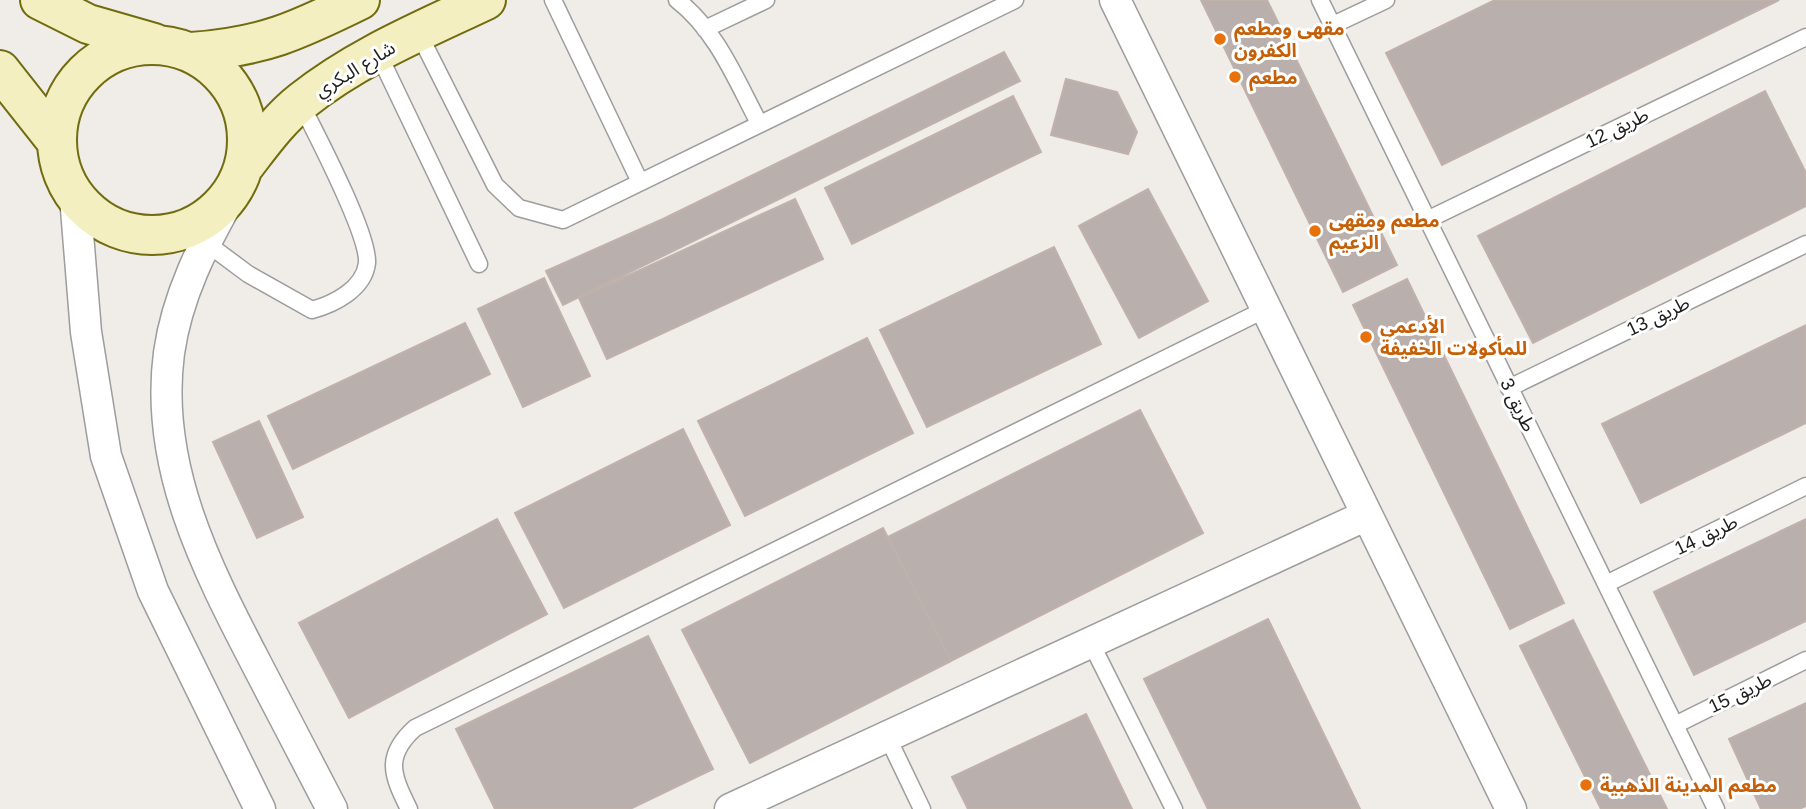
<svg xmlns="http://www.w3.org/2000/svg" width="1806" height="809" font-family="Helvetica,'Noto Sans Arabic',sans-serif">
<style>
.building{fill:#b9b0ad;stroke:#c0b1ab;stroke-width:2}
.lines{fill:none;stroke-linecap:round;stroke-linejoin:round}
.lane-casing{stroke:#9d9d9d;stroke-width:19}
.street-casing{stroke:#9d9d9d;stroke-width:33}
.secondary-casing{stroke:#706c0f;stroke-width:42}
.lane{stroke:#fff;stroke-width:16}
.street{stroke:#fff;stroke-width:30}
.secondary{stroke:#f4efc1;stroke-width:38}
.food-dot{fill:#e8710a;stroke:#fff;stroke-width:2.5}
.labels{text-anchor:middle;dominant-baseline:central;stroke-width:6;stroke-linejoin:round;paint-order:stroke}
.food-label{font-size:19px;font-weight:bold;fill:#c56008;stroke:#fff;text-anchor:start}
.street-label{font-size:19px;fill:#202020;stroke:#fff}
</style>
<rect width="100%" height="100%" fill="#f0ece8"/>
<path class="building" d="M1201,0H1267L1397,265L1343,292Z
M1495,0H1779L1442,165L1386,53Z
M1004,52L1020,81L563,305L546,271L663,219Z
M1066,79L1117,92L1137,132L1128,154L1051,135Z
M1765,91L1806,173V206L1533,343L1478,236Z
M1013,96L1041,152L852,244L825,188Z
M1148,189L1208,301L1139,338L1079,226Z
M795,199L823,259L607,359L579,298Z
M1054,247L1101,344L927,427L880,330Z
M544,278L590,376L523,407L478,309Z
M1407,279L1564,603L1510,629L1353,305Z
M465,323L490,374L293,469L268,416Z
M1806,325V423L1641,503L1602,424Z
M867,338L913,433L745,516L698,421Z
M1140,410L1203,533L951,661L888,537Z
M259,421L303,517L257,538L213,442Z
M683,429L730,525L564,608L515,513Z
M497,519L547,614L349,718L299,623Z
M1806,519V621L1694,675L1654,592Z
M883,528L951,661L750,763L682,630Z
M1268,619L1360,809H1208L1144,679Z
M1573,620L1667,809H1601L1520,646Z
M648,636L713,769L630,809H495L456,729Z
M1806,703V806L1799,809H1761L1729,739Z
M1086,714L1132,809H968L952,777Z"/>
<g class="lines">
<g class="lane-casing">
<path id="lane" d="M553,0L640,182
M677,0C717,31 736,80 759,123
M1320,0L1716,809
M1333,25L1386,0
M705,29L766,0
M418,32L495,185L519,208L563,220L1015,0
M378,53L479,264
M1429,219L1806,37
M205,242L248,274L312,310C334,304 364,289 367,263C369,234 315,132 300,102
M1509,388L1806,244
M1606,584L1806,486
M1091,643L1174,809
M1675,725L1806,660
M887,736L922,809
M409,809C392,775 384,756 415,728L1266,309"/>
</g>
<g class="street-casing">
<path id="street" d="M1115,0L1511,809
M231,196C203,245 177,296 169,353C154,465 206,567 256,663C281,712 307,760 332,809
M75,197L86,332L106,456L153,591L260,809
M730,809L1367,515"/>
</g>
<g class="secondary-casing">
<path id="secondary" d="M40,0L88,24L154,43
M57 140a95 95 0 1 1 190 0a95 95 0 1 1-190 0Z
M191,52C263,47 297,31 360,0
M0,70L56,141
M245,165C262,143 279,119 302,101C357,57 423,30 486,0"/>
</g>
<use href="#lane" class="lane"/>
<use href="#street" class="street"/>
<use href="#secondary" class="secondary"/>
</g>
<g class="food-dot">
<circle cx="1220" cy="39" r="7"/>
<circle cx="1235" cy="77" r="7"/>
<circle cx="1315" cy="231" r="7"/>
<circle cx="1366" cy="337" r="7"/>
<circle cx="1586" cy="785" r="7"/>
</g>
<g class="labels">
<g class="food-label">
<text x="1234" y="28">مقهى ومطعم<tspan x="1234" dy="22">الكفرون</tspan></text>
<text x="1249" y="77">مطعم</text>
<text x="1329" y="220">مطعم ومقهى<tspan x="1329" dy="22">الزعيم</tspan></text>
<text x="1380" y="326">الأدعمي<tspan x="1380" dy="22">للمأكولات الخفيفة</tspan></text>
<text x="1600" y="785">مطعم المدينة الذهبية</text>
</g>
<g class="street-label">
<text transform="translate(355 69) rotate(-31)">شارع البكري</text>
<text transform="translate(1617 128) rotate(-26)">طريق 12</text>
<text transform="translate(1658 316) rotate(-26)">طريق 13</text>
<text transform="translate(1518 405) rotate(64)">طريق 3</text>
<text transform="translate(1706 535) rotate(-26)">طريق 14</text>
<text transform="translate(1740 693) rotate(-26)">طريق 15</text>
</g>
</g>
</svg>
